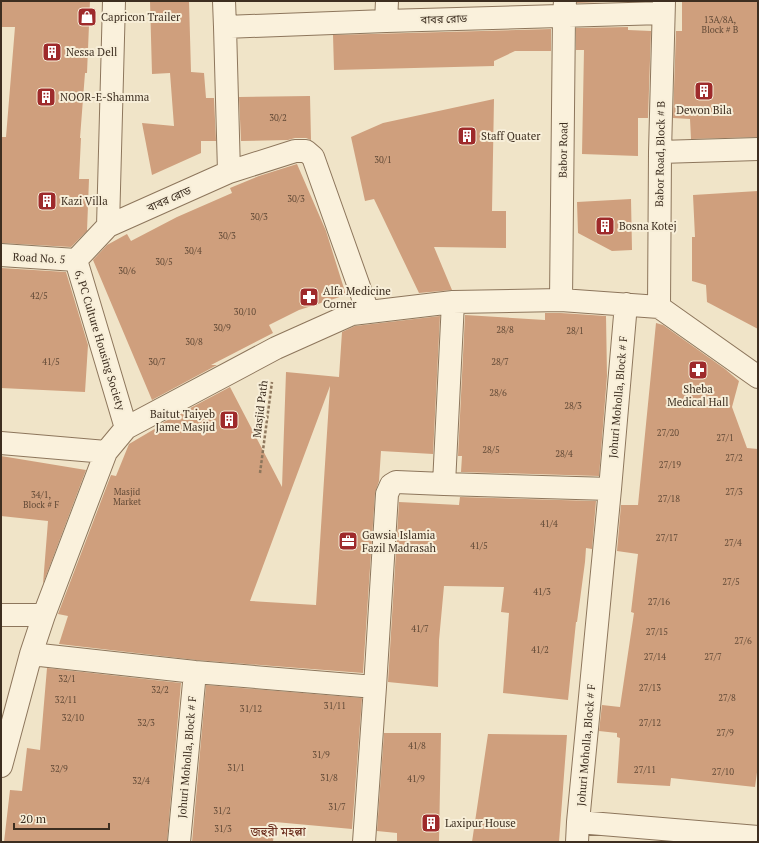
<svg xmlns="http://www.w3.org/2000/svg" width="759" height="843" font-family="'PT Serif','Noto Sans Bengali',serif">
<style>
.building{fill:#cf9f7d;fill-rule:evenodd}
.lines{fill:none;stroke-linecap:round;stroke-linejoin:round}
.minor-casing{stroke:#8d765c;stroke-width:24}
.path{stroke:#8d765c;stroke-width:2.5;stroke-dasharray:3 2;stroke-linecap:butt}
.minor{stroke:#faf1dc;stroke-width:22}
.labels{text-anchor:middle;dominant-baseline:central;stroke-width:4;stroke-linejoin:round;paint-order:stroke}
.number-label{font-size:9px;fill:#624a37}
.poi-label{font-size:11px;fill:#3d2e20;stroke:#f7eed8;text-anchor:start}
.street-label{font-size:11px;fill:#3d2e20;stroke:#f7eed8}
.neighbourhood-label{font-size:12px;fill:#6b2e1e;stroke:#f7eed8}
</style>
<rect width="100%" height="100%" fill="#f0e4c8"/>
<path class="building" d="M1,1H90L87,73H85L80,138H81L79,179H89L87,231L71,247L1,243V137H6L15,27H1Z
M150,1H189L191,72L204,73L206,98H214L216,141H201V153L152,175L142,123L174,126L170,73L152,74Z
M577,1H629L577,3Z
M682,1H758V137L691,139L690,119L673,118L676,31H682Z
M628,27V30L651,31L648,118H638V156L582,154L584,50H576V28Z
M551,29V51H515L494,61V66L334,70L333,35Z
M310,96L311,140L306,138H295L288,140L241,141L239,97Z
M494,99L492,211H506V248L434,247L452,290L419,293L374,199L365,201L351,137L383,123Z
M297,164L326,231L346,295L299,310L269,325L273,333L211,365H217L152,400L93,260L107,245L127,234L131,241L177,217L232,193L230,188L259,176Z
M758,191V329L707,302L706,285L692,281V237H695L693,195Z
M631,199L632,250L612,251L578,233L577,202Z
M1,268L66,272L88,345L85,392L1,388Z
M545,313H561L606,316L607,376L599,476L461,472L462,456H458L465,315L545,320Z
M440,316L433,454L381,451L379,481L375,493L363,673L196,660L59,644L68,616L58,614L111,475L116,476L129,444L163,424L162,423L230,387L282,487L286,372L339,377L342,332L355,326ZM330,386L316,605L250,601L286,504Z
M656,323L663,325L725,369L739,381L732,407L747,448L758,449V765L755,787L671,778L670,786L617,783L620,738L617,737V733L599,731L602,705L620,707L634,613L631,612L638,554L617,551L621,505H638Z
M1,456L86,470L43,584L48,521L1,516Z
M460,497L596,501L592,549L586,548L585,562L577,622H576L568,700L503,693L509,613L501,612L504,587L444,586L439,640L438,687L388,682L399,502L459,505Z
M47,668L181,683L167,842H4L10,790L22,791L27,748L40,750Z
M206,685L362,698L352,829L275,822L273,842H192Z
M384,733H441L439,842H397V833L377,831Z
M488,734L567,735L559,842H472Z"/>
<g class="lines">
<g class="minor-casing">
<path id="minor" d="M114,1L108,226L76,260L126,428
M224,1L225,27
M386,21L387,1
M660,152L758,149
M229,172L295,151H306L313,157L368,312
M108,226L229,172L225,27L386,21L663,13
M1,255L76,260
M561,300L564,15L565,1
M626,304L610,489L578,822L758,837
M659,307L660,152L664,1
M1,443L106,452
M444,484L610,489
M1,615H44
M31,654L195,672L375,687
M1,766L31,654L44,615L106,452L126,428L276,348L352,314L453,302L561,300L659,307L758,377
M179,842L195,672
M364,842L375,687L387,494L391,485L396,482L444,484L453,302
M577,842L578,822"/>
</g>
<path class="path" d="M260,473L272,382"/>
<use href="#minor" class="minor"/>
</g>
<defs>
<g id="shop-square" transform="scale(1)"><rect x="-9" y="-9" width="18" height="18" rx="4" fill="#9e2a2b" stroke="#f7eed8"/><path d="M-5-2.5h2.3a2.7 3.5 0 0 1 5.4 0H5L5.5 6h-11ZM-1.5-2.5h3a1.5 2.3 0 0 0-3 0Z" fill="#fff"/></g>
<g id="building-square" transform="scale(1)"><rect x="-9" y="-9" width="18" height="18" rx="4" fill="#9e2a2b" stroke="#f7eed8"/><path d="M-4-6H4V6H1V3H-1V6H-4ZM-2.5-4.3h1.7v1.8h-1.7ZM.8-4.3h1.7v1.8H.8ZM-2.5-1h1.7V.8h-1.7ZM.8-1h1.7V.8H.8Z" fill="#fff"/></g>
<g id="pharmacy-square" transform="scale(1)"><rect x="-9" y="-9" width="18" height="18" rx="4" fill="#9e2a2b" stroke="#f7eed8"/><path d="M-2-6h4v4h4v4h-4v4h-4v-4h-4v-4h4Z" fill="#fff"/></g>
<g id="office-square" transform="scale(1)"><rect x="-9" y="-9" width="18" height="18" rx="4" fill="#9e2a2b" stroke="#f7eed8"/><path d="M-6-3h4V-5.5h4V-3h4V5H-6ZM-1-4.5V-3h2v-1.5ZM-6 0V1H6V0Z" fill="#fff"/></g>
</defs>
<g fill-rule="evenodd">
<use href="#shop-square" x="87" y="17"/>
<use href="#building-square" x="52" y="52"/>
<use href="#building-square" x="704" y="91"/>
<use href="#building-square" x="46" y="97"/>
<use href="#building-square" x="467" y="136"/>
<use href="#building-square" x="47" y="201"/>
<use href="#building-square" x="605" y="226"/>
<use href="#pharmacy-square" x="309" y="297"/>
<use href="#pharmacy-square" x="698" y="370"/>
<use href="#building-square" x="229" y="420"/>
<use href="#office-square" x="348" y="541"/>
<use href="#building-square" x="431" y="823"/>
</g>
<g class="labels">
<g class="number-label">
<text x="720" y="20">13A/8A,<tspan x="720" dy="10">Block # B</tspan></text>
<text x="278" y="118">30/2</text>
<text x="383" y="160">30/1</text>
<text x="296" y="199">30/3</text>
<text x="259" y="217">30/3</text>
<text x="227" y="236">30/3</text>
<text x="193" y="251">30/4</text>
<text x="164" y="262">30/5</text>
<text x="127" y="271">30/6</text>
<text x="39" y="296">42/5</text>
<text x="245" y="312">30/10</text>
<text x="222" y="328">30/9</text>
<text x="505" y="330">28/8</text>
<text x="575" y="331">28/1</text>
<text x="194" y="342">30/8</text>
<text x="51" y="362">41/5</text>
<text x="157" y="362">30/7</text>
<text x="500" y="362">28/7</text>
<text x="498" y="393">28/6</text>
<text x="573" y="406">28/3</text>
<text x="668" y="433">27/20</text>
<text x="725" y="438">27/1</text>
<text x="491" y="450">28/5</text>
<text x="564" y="454">28/4</text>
<text x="734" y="458">27/2</text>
<text x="670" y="465">27/19</text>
<text x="127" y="492">Masjid<tspan x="127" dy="10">Market</tspan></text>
<text x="734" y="492">27/3</text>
<text x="41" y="495">34/1,<tspan x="41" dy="10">Block # F</tspan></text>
<text x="669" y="499">27/18</text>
<text x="549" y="524">41/4</text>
<text x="667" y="538">27/17</text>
<text x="733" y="543">27/4</text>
<text x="479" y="546">41/5</text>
<text x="731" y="582">27/5</text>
<text x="542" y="592">41/3</text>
<text x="659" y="602">27/16</text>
<text x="420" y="629">41/7</text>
<text x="657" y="632">27/15</text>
<text x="743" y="641">27/6</text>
<text x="540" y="650">41/2</text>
<text x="655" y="657">27/14</text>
<text x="713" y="657">27/7</text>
<text x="67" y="679">32/1</text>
<text x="650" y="688">27/13</text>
<text x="160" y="690">32/2</text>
<text x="727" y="698">27/8</text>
<text x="66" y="700">32/11</text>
<text x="335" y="706">31/11</text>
<text x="251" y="709">31/12</text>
<text x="73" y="718">32/10</text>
<text x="146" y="723">32/3</text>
<text x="650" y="723">27/12</text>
<text x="725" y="733">27/9</text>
<text x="417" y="746">41/8</text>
<text x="321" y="755">31/9</text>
<text x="236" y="768">31/1</text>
<text x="59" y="769">32/9</text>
<text x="645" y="770">27/11</text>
<text x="723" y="772">27/10</text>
<text x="329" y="778">31/8</text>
<text x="416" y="779">41/9</text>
<text x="141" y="781">32/4</text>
<text x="337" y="807">31/7</text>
<text x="222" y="811">31/2</text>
<text x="223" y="829">31/3</text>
</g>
<g class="poi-label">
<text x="101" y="17">Capricon Trailer</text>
<text x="66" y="52">Nessa Dell</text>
<text x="60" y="97">NOOR-E-Shamma</text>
<text x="704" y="110" text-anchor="middle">Dewon Bila</text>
<text x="481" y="136">Staff Quater</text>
<text x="61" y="201">Kazi Villa</text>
<text x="619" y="226">Bosna Kotej</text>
<text x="323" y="291">Alfa Medicine<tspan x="323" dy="13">Corner</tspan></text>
<text x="698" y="389" text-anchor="middle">Sheba<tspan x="698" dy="13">Medical Hall</tspan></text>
<text x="215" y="414" text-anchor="end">Baitut Taiyeb<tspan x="215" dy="13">Jame Masjid</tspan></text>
<text x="362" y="535">Gawsia Islamia<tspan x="362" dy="13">Fazil Madrasah</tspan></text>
<text x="445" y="823">Laxipur House</text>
</g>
<g class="street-label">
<text transform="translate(444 19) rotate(-2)">বাবর রোড</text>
<text transform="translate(563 150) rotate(-89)">Babor Road</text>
<text transform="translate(660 154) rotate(-89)">Babor Road, Block # B</text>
<text transform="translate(169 199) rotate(-24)">বাবর রোড</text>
<text transform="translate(39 258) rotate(3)">Road No. 5</text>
<text transform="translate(100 340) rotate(73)">6, PC Culture Housing Society</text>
<text transform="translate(618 397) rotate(-85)">Johuri Moholla, Block # F</text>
<text transform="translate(260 409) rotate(-83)">Masjid Path</text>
<text transform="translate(586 745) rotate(-85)">Johuri Moholla, Block # F</text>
<text transform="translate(187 757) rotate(-85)">Johuri Moholla, Block # F</text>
</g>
<g class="neighbourhood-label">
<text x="278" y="831">জহুরী মহল্লা</text>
</g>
</g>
<rect width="759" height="843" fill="none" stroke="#3d2e20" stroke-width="4"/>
<path d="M14 823v6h95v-6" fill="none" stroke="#3d2e20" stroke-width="2"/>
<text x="20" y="823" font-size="12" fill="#3d2e20" stroke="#f7eed8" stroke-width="3" paint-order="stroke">20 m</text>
</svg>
